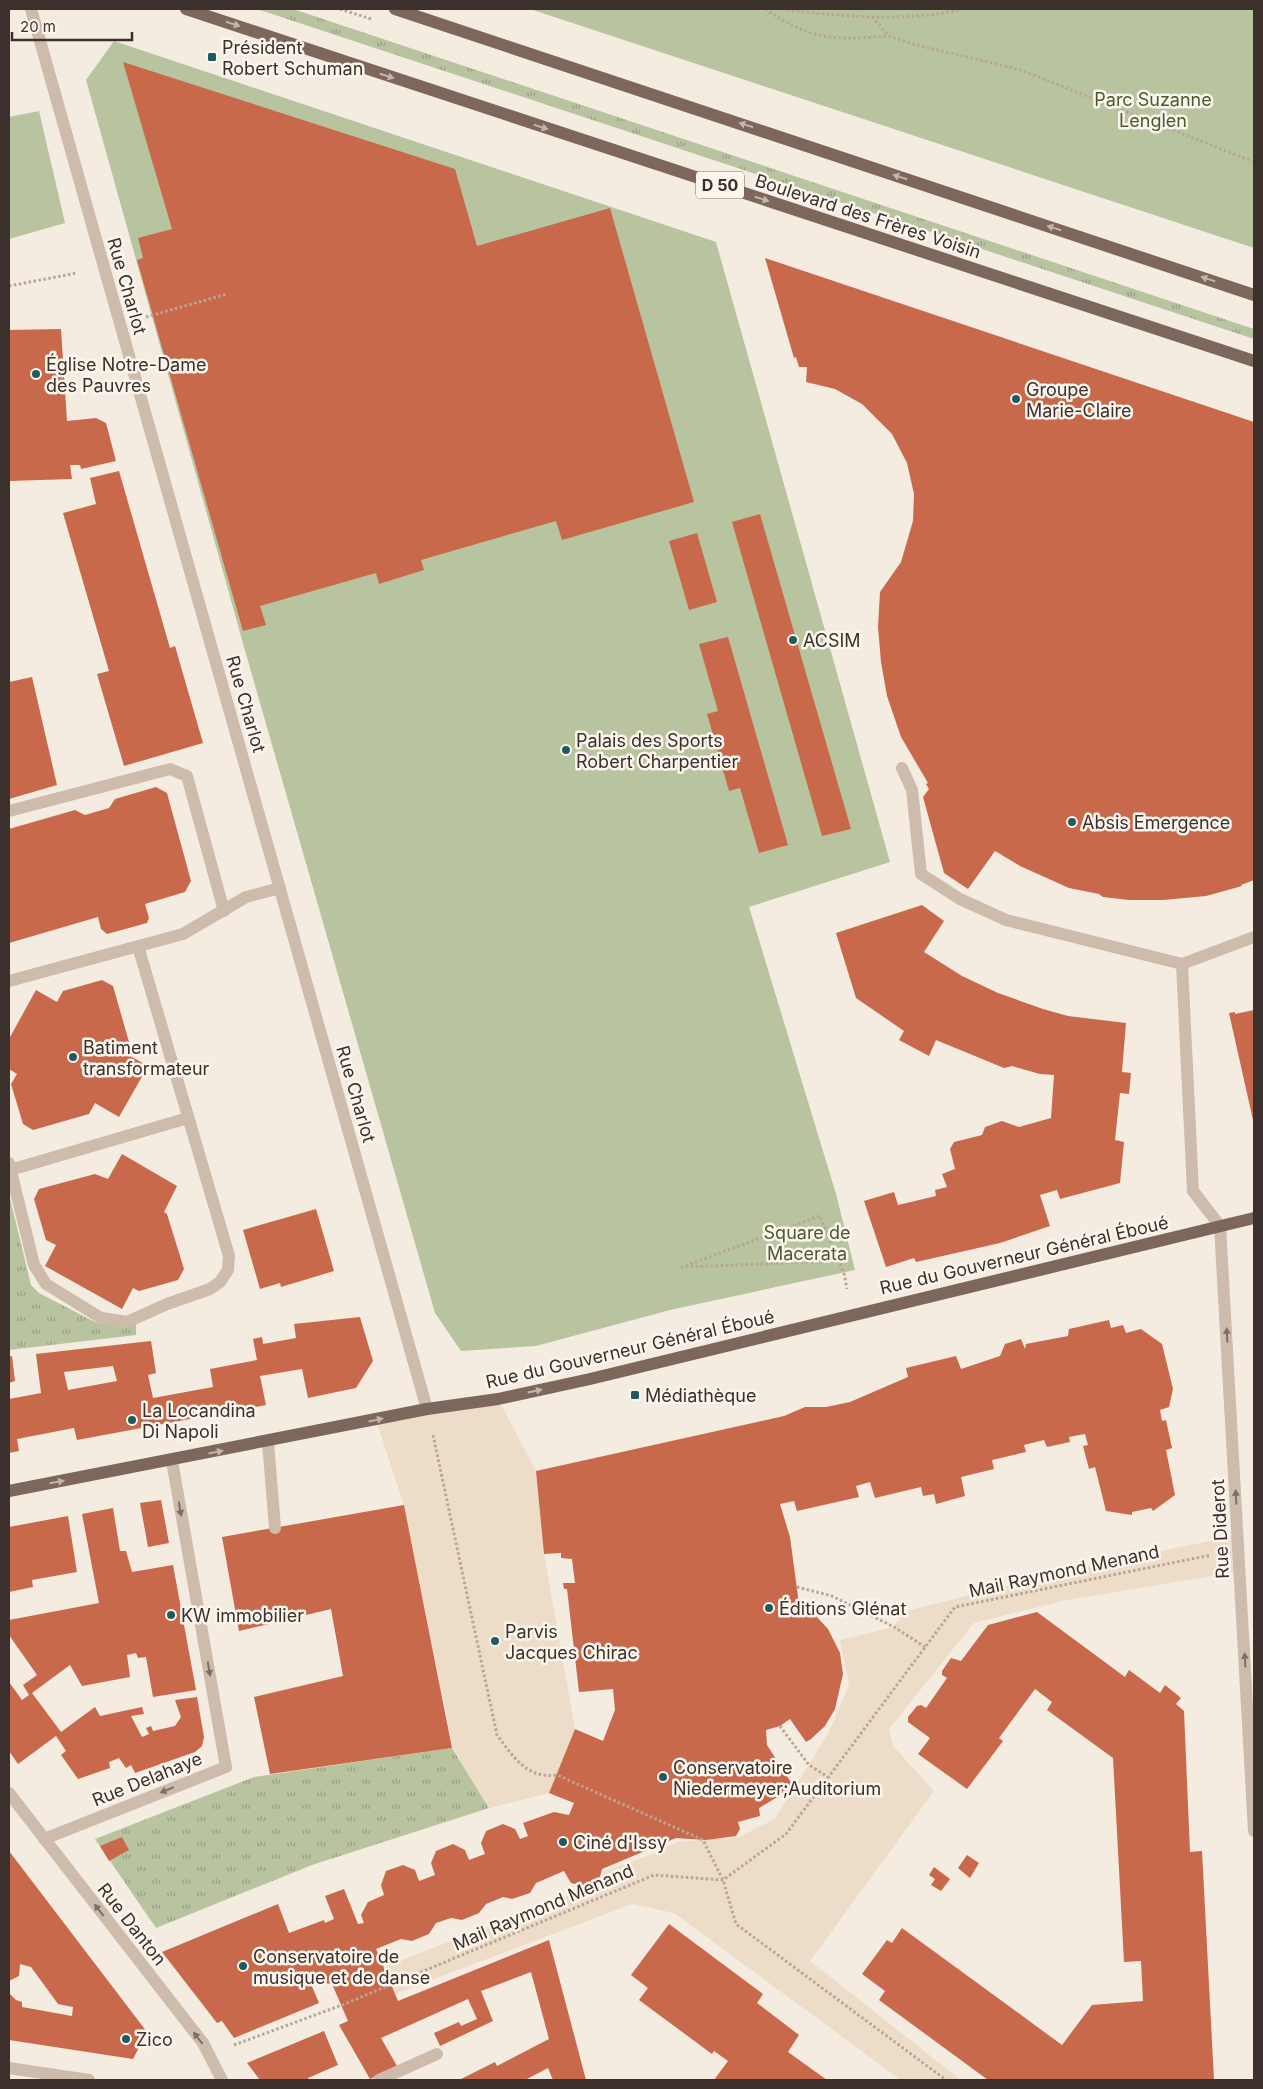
<svg xmlns="http://www.w3.org/2000/svg" width="1263" height="2089" font-family="Inter,sans-serif">
<style>
.grass{fill:url(#grass-tufts)}
.green{fill:#b8c4a0}
.plaza{fill:#ecdcc8}
.building{fill:#c8694b;fill-rule:evenodd}
.lines{fill:none;stroke-linecap:round;stroke-linejoin:round}
.path{stroke:#b9a596;stroke-width:3;stroke-dasharray:2.5 2.5;stroke-linecap:butt}
.minor{stroke:#cdbbac;stroke-width:12}
.major{stroke:#7d675c;stroke-width:12}
.oneway{fill:#c2b5ac}
.oneway2{fill:#7d6f65}
.poi-dot{fill:#1f5a5e;stroke:#fbf5ee;stroke-width:2}
.labels{text-anchor:middle;dominant-baseline:central;stroke-width:5;stroke-linejoin:round;paint-order:stroke}
.shield{fill:#fbf5ee;stroke:#756b66;stroke-width:1}
.shield-label{font-size:16px;font-weight:bold;fill:#3b302b}
.poi-label{font-size:18px;fill:#3b302b;stroke:#fbf5ee;text-anchor:start}
.park-label{font-size:18px;fill:#4a5a2e;stroke:#fbf5ee}
.street-label{font-size:18px;fill:#3b302b;stroke:#fbf5ee}
</style>
<defs>
<pattern id="grass-tufts" width="24" height="20" patternUnits="userSpaceOnUse" patternTransform="scale(1.25)"><rect width="24" height="20" fill="#b8c4a0"/><path d="M3 7l-1-3M5 7V3M7 7l1-3M15 17l-1-3M17 17v-4M19 17l1-3" fill="none" stroke="#97a083"/></pattern>
</defs>
<rect width="100%" height="100%" fill="#f4ebe1"/>
<path class="grass" d="M257,9H293L1254,329V339Z
M9,1194L31,1285L39,1293L97,1323L136,1324V1335L9,1350Z
M452,1748L489,1808L312,1865L156,1928L95,1839L254,1777Z"/>
<path class="green" d="M530,9H1254V248Z
M114,41L716,242L890,862L749,907L836,1194L855,1270L670,1310L536,1346L461,1351L435,1313L244,647L86,80Z
M39,111L65,223L9,239V117Z"/>
<path class="plaza" d="M498,1399L536,1471L544,1554L575,1729L549,1793L489,1808L453,1748L404,1505L376,1420Z
M1238,1535L1240,1571L1063,1601L974,1623L889,1729L893,1746L934,1791L810,1961L961,2080H901L674,1913L632,1904L394,1994L384,1967L596,1885L605,1871L653,1854L677,1842L739,1837L775,1819L828,1734L849,1685L840,1640L894,1627L903,1612L1052,1574Z"/>
<path class="building" d="M123,62L455,169L477,246L610,208L694,502L562,540L556,521L421,560L424,570L379,584L376,573L260,606L266,625L243,631L137,260L143,258L138,238L172,229Z
M765,258L1254,422V880L1241,885L1242,886L1206,896L1163,900H1129L1103,897L1099,894L1069,888L1020,866L995,851L968,889L944,873L923,797L929,789L926,784L928,783L901,737L887,696L881,662L878,627L880,592L901,562L913,521L914,494L907,463L892,434L862,404L835,389L806,382L807,367H799L796,357L794,358Z
M61,329L67,421L96,418L106,423L116,461L81,469L80,465H70L72,479L9,481V330Z
M119,471L170,648L175,646L203,743L124,766L97,674L109,671L63,513L96,504L90,478Z
M760,514L851,829L822,836L732,522Z
M697,533L717,602L689,610L669,541Z
M728,637L788,845L759,853L740,788L729,791L707,714L718,711L699,644Z
M32,677L57,785L9,799V682Z
M156,787L167,793L191,881L185,892L145,904L149,918L147,923L107,934L101,929L98,917L9,943V829L75,810L85,815L109,808L115,799Z
M922,905L944,921L924,952L962,976L998,993L1043,1009L1068,1016L1126,1023L1122,1072L1131,1073L1129,1094L1120,1093L1115,1140L1124,1142L1120,1183L1060,1199L1057,1190L1040,1195L1050,1226L1000,1243L916,1262L914,1258L886,1267L864,1201L894,1192L898,1205L936,1196L935,1190L947,1187L942,1174L955,1169L950,1149L954,1142L982,1135L985,1127L1002,1121L1019,1127L1051,1118L1054,1075L1040,1074L1012,1066L1004,1068L936,1040L929,1056L899,1040L904,1031L856,998L836,933Z
M102,980L113,986L129,1042L123,1052L148,1066L119,1117L95,1103L89,1114L33,1130L23,1124L11,1084L17,1074L9,1069V1039L36,990L57,1002L63,991Z
M1254,1010V1119L1253,1120L1229,1013L1235,1012V1014Z
M122,1154L177,1186L164,1212L167,1214L184,1269L178,1280L139,1291L133,1288L122,1309L45,1266L56,1245L46,1240L34,1199L39,1189L95,1174L108,1179Z
M316,1209L334,1271L281,1287L280,1283L260,1289L243,1230Z
M360,1317L373,1361L356,1388L308,1398L302,1369L260,1376L266,1405L77,1440L74,1428L17,1439L19,1451L9,1453V1399L41,1393L36,1354L151,1341L156,1373L148,1375L153,1398L213,1387L210,1369L257,1360L253,1339L262,1337L263,1344L296,1338L294,1324ZM113,1366L117,1381L68,1390L64,1372Z
M1109,1320L1111,1328L1123,1325L1126,1333L1141,1329L1162,1344L1173,1389L1169,1407L1160,1410L1162,1421L1166,1420L1172,1448L1166,1450L1175,1495L1153,1511L1151,1508L1132,1512V1515L1106,1511L1095,1467L1089,1469L1083,1446L1088,1445L1085,1434L1069,1437L1070,1442L1047,1447L1044,1440L1024,1445L1026,1452L992,1460L994,1469L961,1477L965,1496L936,1504L934,1494L923,1496L921,1487L875,1498L870,1482L856,1486L859,1497L797,1511L794,1501L780,1504L790,1537L799,1604L814,1614L828,1629L840,1653L843,1674L835,1709L825,1726L811,1739L806,1742L790,1719L780,1726L766,1730L767,1745L794,1787L759,1808L760,1816L738,1822L740,1829L736,1836L706,1840L676,1838L602,1869L600,1877L587,1887L571,1883L564,1871L536,1883L530,1893L512,1899L503,1897L486,1904L479,1913L462,1920L451,1918L436,1923L429,1934L412,1941L401,1939L376,1949L398,2001L549,1940L586,2080H553L548,2068L525,2080H459L495,2062L497,2066L549,2039L531,1972L481,1991L493,2021L440,2046L434,2033L459,2022L461,2026L477,2019L468,1999L381,2038L397,2066L370,2079L339,2025L348,2021L332,1984L324,1983L322,1980L311,1984L319,2003L234,2038L222,2021L217,2023L162,1952L278,1904L289,1933L324,1920L325,1923L334,1919L325,1896L344,1889L358,1924L364,1923L361,1915L368,1902L384,1895L381,1885L386,1871L403,1865L415,1870L419,1881L435,1875L431,1863L436,1851L453,1844L465,1850L469,1860L485,1854L481,1843L486,1831L503,1824L515,1829L520,1839L528,1836L523,1823L554,1812L569,1815L574,1803L549,1793L575,1729L603,1741L615,1710L613,1689L579,1692L567,1589H564L563,1583H575L572,1559L561,1558V1553L544,1554L536,1471L784,1416L805,1407H826L850,1402L908,1377L906,1368L956,1356L961,1369L1000,1356L1005,1344L1021,1339L1025,1349L1026,1344L1068,1336L1069,1329Z
M12,1356L15,1381L9,1383V1357Z
M161,1500L169,1543L148,1547L140,1503Z
M404,1505L452,1748L270,1774L254,1697L343,1676L331,1609L239,1631L222,1537Z
M113,1508L120,1551H126L132,1572L173,1565L196,1690L153,1697L146,1657L138,1658L136,1653L127,1655L130,1677L82,1686L70,1665L32,1693L61,1732L95,1707L100,1716L142,1707L144,1714L131,1716L142,1737L149,1734L146,1728L151,1726L153,1731L175,1726L181,1717L175,1700L197,1697L204,1737L202,1746L195,1752L135,1773L131,1765L126,1768L119,1758L109,1762L110,1768L78,1779L61,1755L66,1751L56,1736L18,1764L9,1751V1682L22,1700L29,1695L23,1685L37,1675L9,1635V1620L99,1603L82,1514Z
M68,1516L77,1572L32,1580L33,1587L9,1592V1527Z
M1037,1612L1125,1677L1129,1670L1160,1693L1165,1685L1181,1698L1176,1704L1184,1711L1190,1852L1202,1851L1214,2080H988L879,2000L885,1991L862,1974L887,1940L892,1943L902,1928L1062,2045L1092,2005L1143,2001L1141,1961L1124,1962L1113,1758L1047,1710L1052,1702L1035,1689L999,1738L1003,1741L967,1789L918,1754L930,1738L908,1722V1717L917,1706L921,1705L926,1708L947,1678L942,1675V1671L951,1658L961,1661L988,1625Z
M122,1837L129,1850L109,1861L100,1846Z
M9,1851L147,2032L133,2059L9,2040V1993L16,2000L22,2002V2007L72,2016L73,2007L58,2004L31,1967L20,1964L19,1976L9,1981Z
M967,1855L979,1863L970,1878L958,1868Z
M934,1867L950,1879L941,1891L931,1885L935,1879L929,1875Z
M669,1924L763,1994L757,2003L799,2035L788,2052L827,2080H714L728,2061L714,2051L712,2054L639,2000L648,1988L631,1975Z
M324,2031L338,2065L308,2078L309,2080H260L247,2063Z"/>
<g class="lines">
<path class="path" d="M340,9L371,19
M765,9C813,41 832,40 888,36
M782,9C843,17 905,22 965,9
M872,17L889,36L912,44L1018,69L1254,162
M9,286L77,273
M146,317L227,294
M838,1261L682,1267L820,1216L844,1273L847,1289
M433,1435L497,1735C513,1756 526,1779 557,1775L703,1840L723,1880L736,1924L946,2080
M797,1587L832,1596L894,1627L925,1647
M780,1726L809,1765L828,1777
M234,2045L342,2005L654,1875L723,1880L786,1834L955,1607L1211,1555"/>
<path class="minor" d="M31,9L427,1409
M902,768L912,790L921,874L960,899L1006,920L1182,964L1254,937
M9,811L170,769L187,776L224,911
M1182,964L1193,1191L1220,1226L1254,1831
M9,981L183,934L246,897L280,888
M9,1163L34,1265L46,1284L101,1318L127,1322L167,1304L210,1289L220,1282L228,1270L229,1256L138,946
M10,1170L188,1118
M268,1442L275,1528
M9,1793L203,2043L222,2080
M44,1839L226,1767L172,1461
M9,2068L89,2080
M379,2080L437,2054"/>
<path class="major" d="M186,9L1254,361
M395,9L1254,295
M9,1491L427,1409L498,1399L590,1379L1254,1218"/>
</g>
<defs><path id="oneway-solid" d="M-6-.8H1V-3.2L6.5 0L1 3.2V.8H-6Z" transform="scale(1.25)"/></defs>
<g class="oneway">
<use href="#oneway-solid" transform="translate(233 24) rotate(18)"/>
<use href="#oneway-solid" transform="translate(387 76) rotate(18)"/>
<use href="#oneway-solid" transform="translate(746 125) rotate(-162)"/>
<use href="#oneway-solid" transform="translate(541 127) rotate(18)"/>
<use href="#oneway-solid" transform="translate(900 177) rotate(-162)"/>
<use href="#oneway-solid" transform="translate(762 199) rotate(18)"/>
<use href="#oneway-solid" transform="translate(1054 228) rotate(-162)"/>
<use href="#oneway-solid" transform="translate(1208 279) rotate(-162)"/>
<use href="#oneway-solid" transform="translate(535 1391) rotate(-12)"/>
<use href="#oneway-solid" transform="translate(376 1420) rotate(-12)"/>
<use href="#oneway-solid" transform="translate(216 1452) rotate(-11)"/>
<use href="#oneway-solid" transform="translate(57 1482) rotate(-10)"/>
</g>
<g class="oneway2">
<use href="#oneway-solid" transform="translate(1227 1335) rotate(-93)"/>
<use href="#oneway-solid" transform="translate(1236 1497) rotate(-93)"/>
<use href="#oneway-solid" transform="translate(180 1509) rotate(80)"/>
<use href="#oneway-solid" transform="translate(1245 1660) rotate(-93)"/>
<use href="#oneway-solid" transform="translate(209 1669) rotate(80)"/>
<use href="#oneway-solid" transform="translate(167 1790) rotate(158)"/>
<use href="#oneway-solid" transform="translate(99 1910) rotate(-128)"/>
<use href="#oneway-solid" transform="translate(198 2038) rotate(-128)"/>
</g>
<g class="poi-dot">
<rect x="207" y="52" width="10" height="10" rx="2.5"/>
<circle cx="36" cy="374" r="5"/>
<circle cx="1016" cy="399" r="5"/>
<circle cx="793" cy="640" r="5"/>
<circle cx="566" cy="750" r="5"/>
<circle cx="1072" cy="822" r="5"/>
<circle cx="73" cy="1057" r="5"/>
<rect x="630" y="1390" width="10" height="10" rx="2.5"/>
<circle cx="132" cy="1420" r="5"/>
<circle cx="769" cy="1608" r="5"/>
<circle cx="171" cy="1615" r="5"/>
<circle cx="495" cy="1641" r="5"/>
<circle cx="663" cy="1777" r="5"/>
<circle cx="563" cy="1842" r="5"/>
<circle cx="243" cy="1966" r="5"/>
<circle cx="126" cy="2039" r="5"/>
</g>
<g class="labels">
<rect class="shield" x="696" y="171.5" width="48" height="27" rx="4"/>
<g class="shield-label">
<text x="720" y="185">D 50</text>
</g>
<g class="poi-label">
<text x="222" y="47">Président<tspan x="222" dy="21">Robert Schuman</tspan></text>
<text x="46" y="364">Église Notre-Dame<tspan x="46" dy="21">des Pauvres</tspan></text>
<text x="1026" y="389">Groupe<tspan x="1026" dy="21">Marie-Claire</tspan></text>
<text x="803" y="640">ACSIM</text>
<text x="576" y="740">Palais des Sports<tspan x="576" dy="21">Robert Charpentier</tspan></text>
<text x="1082" y="822">Absis Emergence</text>
<text x="83" y="1047">Batiment<tspan x="83" dy="21">transformateur</tspan></text>
<text x="645" y="1395">Médiathèque</text>
<text x="142" y="1410">La Locandina<tspan x="142" dy="21">Di Napoli</tspan></text>
<text x="779" y="1608">Éditions Glénat</text>
<text x="181" y="1615">KW immobilier</text>
<text x="505" y="1631">Parvis<tspan x="505" dy="21">Jacques Chirac</tspan></text>
<text x="673" y="1767">Conservatoire<tspan x="673" dy="21">Niedermeyer;Auditorium</tspan></text>
<text x="573" y="1842">Ciné d'Issy</text>
<text x="253" y="1956">Conservatoire de<tspan x="253" dy="21">musique et de danse</tspan></text>
<text x="136" y="2039">Zico</text>
</g>
<g class="park-label">
<text x="1153" y="99">Parc Suzanne<tspan x="1153" dy="21">Lenglen</tspan></text>
<text x="807" y="1232">Square de<tspan x="807" dy="21">Macerata</tspan></text>
</g>
<g class="street-label">
<text transform="translate(868 216) rotate(18)">Boulevard des Frères Voisin</text>
<text transform="translate(127 286) rotate(74)">Rue Charlot</text>
<text transform="translate(246 704) rotate(74)">Rue Charlot</text>
<text transform="translate(356 1094) rotate(74)">Rue Charlot</text>
<text transform="translate(1024 1255) rotate(-13)">Rue du Gouverneur Général Éboué</text>
<text transform="translate(630 1349) rotate(-13)">Rue du Gouverneur Général Éboué</text>
<text transform="translate(1220 1529) rotate(-93)">Rue Diderot</text>
<text transform="translate(1064 1571) rotate(-12)">Mail Raymond Menand</text>
<text transform="translate(147 1779) rotate(-22)">Rue Delahaye</text>
<text transform="translate(543 1907) rotate(-23)">Mail Raymond Menand</text>
<text transform="translate(132 1924) rotate(52)">Rue Danton</text>
</g>
</g>
<rect width="1263" height="2089" fill="none" stroke="#3b302b" stroke-width="20"/>
<path d="M12 32v8h120v-8" fill="none" stroke="#3b302b" stroke-width="2.5"/>
<text x="20" y="32" font-size="15" fill="#3b302b" stroke="#fbf5ee" stroke-width="4" paint-order="stroke">20 m</text>
</svg>
